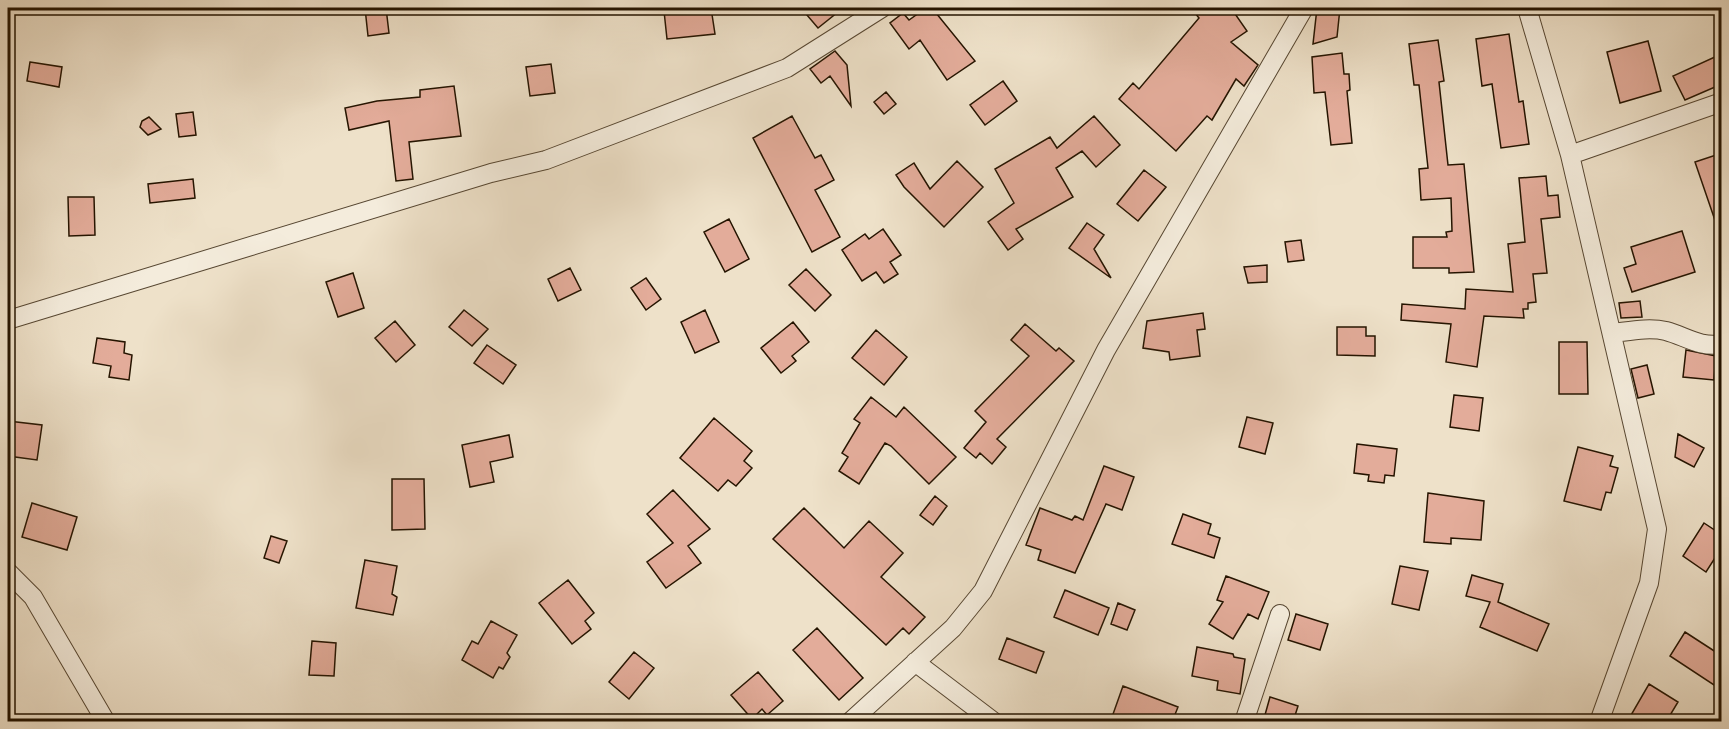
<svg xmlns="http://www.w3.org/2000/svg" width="1729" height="729" font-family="'Sorts Mill Goudy',serif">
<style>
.building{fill:#e3ac9a;stroke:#251400;stroke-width:1.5}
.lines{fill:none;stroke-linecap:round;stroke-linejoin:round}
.minor-casing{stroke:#574732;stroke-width:20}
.minor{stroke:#f4ecdc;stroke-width:18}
</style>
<rect width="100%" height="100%" fill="#eee1c9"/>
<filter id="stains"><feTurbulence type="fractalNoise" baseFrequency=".00333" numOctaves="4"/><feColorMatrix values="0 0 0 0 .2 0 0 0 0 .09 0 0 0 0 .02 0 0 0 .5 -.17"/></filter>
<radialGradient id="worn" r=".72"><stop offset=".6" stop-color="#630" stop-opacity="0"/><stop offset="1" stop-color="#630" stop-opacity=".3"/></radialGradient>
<path class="building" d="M365,8H386L389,33L368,36Z
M696,8H711L715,34L667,39L664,11Z
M801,8H843L818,28Z
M926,8H932L975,61L947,80L920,40L909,49L890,23L903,13L909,20Z
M1191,8H1231L1247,31L1231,42L1258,65L1244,86L1236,79L1212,120L1207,116L1176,151L1119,99L1133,83L1139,89L1199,18Z
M1317,8H1340L1337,37L1313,44Z
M1509,34L1519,102L1523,101L1529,144L1501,148L1492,84L1482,86L1476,39Z
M1438,40L1444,81L1439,82L1448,165L1464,164L1474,272L1449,273V268H1413V237H1447L1446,232L1452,231L1451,198L1421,200L1419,169L1428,168L1419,85H1414L1409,44Z
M1648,41L1661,91L1620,103L1607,52Z
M835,51L847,65L851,106L830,76L821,83L810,69Z
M1342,53L1344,74H1349L1350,90L1347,91L1352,143L1331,145L1325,92L1314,93L1312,57Z
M1717,56L1722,66V84L1685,100L1673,76Z
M30,62L62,67L59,87L27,81Z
M551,64L555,93L530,96L526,67Z
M1003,81L1017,101L985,125L970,105Z
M454,86L461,136L409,142L413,179L396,181L389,121L349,130L345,108L377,101L420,97V90Z
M886,92L896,104L884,114L874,102Z
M193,112L196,135L179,137L176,114Z
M792,116L815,158L821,155L834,180L815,190L840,237L812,252L753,138Z
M1094,116L1120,145L1096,167L1082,151L1056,168L1073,197L1016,229L1023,239L1008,250L988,222L1014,203L995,169L1050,137L1057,148Z
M149,117L161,129L148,135L140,127L142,121Z
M1722,153V232H1719L1695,162Z
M957,161L983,187L944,227L904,187L896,175L914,163L930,189Z
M1144,170L1166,187L1138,221L1117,204Z
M1546,176L1548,196L1558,195L1560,217L1541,219L1547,273L1533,274L1536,302L1528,303V309H1523L1524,318L1484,316L1477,367L1446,362L1451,324L1401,320L1402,304L1465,309L1466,289L1513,292L1508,244L1525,242L1519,178Z
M193,179L195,198L150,203L148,184Z
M68,197H94L95,235L69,236Z
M729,219L749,259L725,272L704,232Z
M1087,223L1104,235L1094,249L1111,278L1069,248Z
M883,229L901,255L890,262L898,274L884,283L876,272L862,281L842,250L865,234L869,239Z
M1682,231L1695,272L1632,292L1624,268L1636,264L1631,247Z
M1301,240L1304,260L1288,262L1285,242Z
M1267,265V282L1248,283L1244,267Z
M570,268L581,290L558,301L548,279Z
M806,269L831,295L815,311L789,285Z
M353,273L364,308L338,317L326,282Z
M646,278L661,299L646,310L631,288Z
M1640,301L1642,317L1621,318L1619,303Z
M464,310L488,329L472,346L449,327Z
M705,310L719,342L695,353L681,322Z
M1203,313L1205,329L1197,330L1200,356L1170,360L1169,352L1143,348L1147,321Z
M395,321L415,345L396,362L375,338Z
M793,322L809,342L792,356L796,361L781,373L761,348Z
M1025,324L1056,351L1059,348L1074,361L997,439L1006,447L992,464L980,453L976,458L964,448L986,422L975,411L1029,356L1011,340Z
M1337,327H1366V336H1375V356L1337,355Z
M876,330L907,357L884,385L852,358Z
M97,338L125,342L124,353L132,355L129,380L109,377L111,366L93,363Z
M1559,342H1587L1588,394H1559Z
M487,345L516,365L503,384L474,363Z
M1686,350L1716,356L1714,380L1683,377Z
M1647,365L1654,394L1638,398L1631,369Z
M1454,395L1483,398L1479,431L1450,427Z
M871,397L896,417L904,407L956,457L929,484L891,446L885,443L859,484L839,471L848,457L842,453L860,423L854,419Z
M1247,417L1273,423L1265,454L1239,447Z
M714,418L752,451L744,461L752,468L736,486L728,480L718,491L680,458Z
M8,421L42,425L37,460L8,456Z
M1678,434L1704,448L1694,467L1675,457Z
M509,435L513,457L490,462L494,482L470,487L462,445Z
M1357,444L1397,449L1394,476L1385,475L1384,483L1368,481L1369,475L1354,473Z
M1578,447L1613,456L1610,466L1618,468L1611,493L1606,492L1601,510L1564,501Z
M1104,466L1134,477L1122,510L1106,504L1075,573L1038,560L1041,550L1026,545L1040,508L1072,520L1075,516L1083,520Z
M392,479H424L425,529L392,530Z
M673,490L710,529L688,546L701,563L666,588L647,562L673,543L647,514Z
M1428,493L1484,501L1481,540L1451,538V544L1424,542Z
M935,496L947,506L933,525L920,515Z
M32,503L77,517L67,550L22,537Z
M804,508L844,548L869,521L903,553L881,577L925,617L909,634L903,628L886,645L773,539Z
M1183,514L1211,524L1208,534L1220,538L1214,558L1172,544Z
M1704,523L1722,535V547L1706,572L1683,556Z
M271,536L287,541L279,563L264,558Z
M365,560L397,566L392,594L397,597L393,615L356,608Z
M1400,566L1428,571L1419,610L1392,604Z
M1472,575L1503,584L1498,602L1549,624L1537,651L1480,627L1490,602L1466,596Z
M1226,576L1269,592L1258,619L1248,614L1233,639L1209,624L1223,602L1217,600Z
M568,580L594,613L585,621L591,629L572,644L539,603Z
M1065,590L1109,608L1098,635L1054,617Z
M1118,603L1135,610L1127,630L1111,624Z
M1296,614L1328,624L1320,650L1288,640Z
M491,621L517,635L507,653L510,657L503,669L499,667L493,678L462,660L472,641L478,644Z
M817,628L863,678L839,700L793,650Z
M1685,632L1722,656V674L1714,685L1670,656Z
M1007,638L1044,652L1036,673L999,659Z
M312,641L336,643L334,676L309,675Z
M1197,647L1233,654L1234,657L1245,659L1240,694L1217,690L1218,681L1192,676Z
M634,652L654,668L629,699L609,682Z
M758,672L783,701L767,715L762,709L752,719L731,695Z
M1649,684L1678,702L1666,722H1627Z
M1123,686L1178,707L1172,722H1124L1112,717Z
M1270,697L1298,706L1293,722H1263Z"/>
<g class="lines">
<g class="minor-casing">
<path id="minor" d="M1527,8L1570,155L1657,529L1649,583L1599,722
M1570,155L1722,102
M8,320L491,173L546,160L787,68L882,8
M1613,333C1630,331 1649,327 1666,331C1685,336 1700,348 1722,344
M8,572L33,597L106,722
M915,662L994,722
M850,722L953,628L983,591L1106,350L1304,8
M1244,722L1280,614"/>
</g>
<use href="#minor" class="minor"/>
</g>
<rect width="1729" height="729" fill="none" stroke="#eee1c9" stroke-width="30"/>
<rect x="9" y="9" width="1711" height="711" fill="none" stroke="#251400" stroke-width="3"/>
<rect x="15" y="15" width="1699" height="699" fill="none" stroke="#251400" stroke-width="1.5"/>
<rect width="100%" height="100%" filter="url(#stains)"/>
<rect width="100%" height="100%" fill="url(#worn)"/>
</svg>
